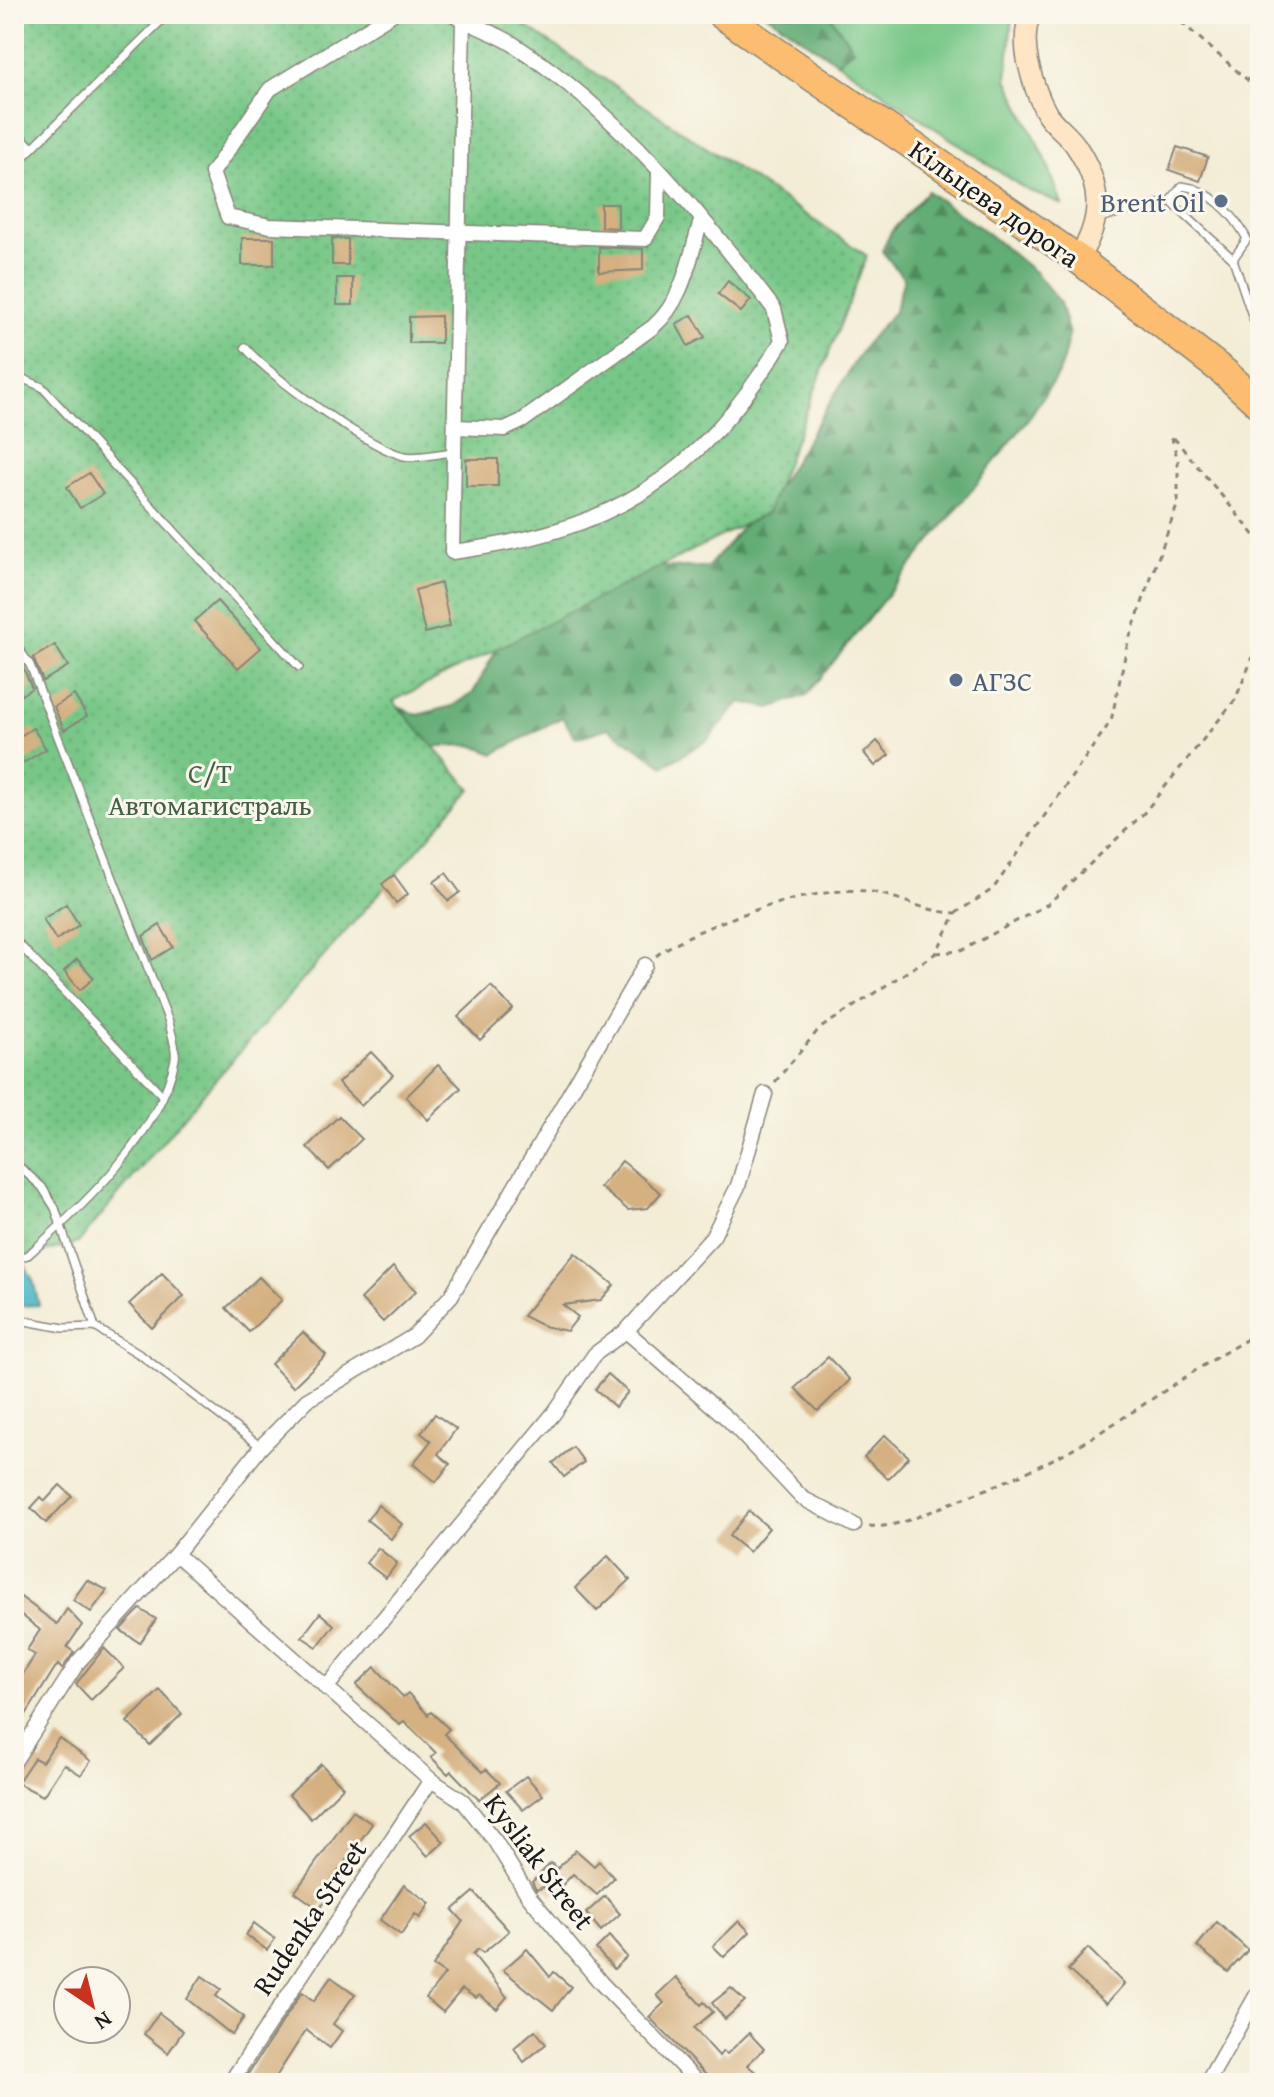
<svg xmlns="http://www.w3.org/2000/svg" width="1274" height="2097" font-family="'Gentium Book Plus',serif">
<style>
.green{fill:#78c788;stroke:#4a7252;stroke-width:2}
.forest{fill:url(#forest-firs);stroke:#3f6448;stroke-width:2}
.garden{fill:url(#garden-dots);stroke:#4a7252;stroke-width:2}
.water{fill:#47b4c3;stroke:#326870;stroke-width:2}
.building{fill:#d5b081}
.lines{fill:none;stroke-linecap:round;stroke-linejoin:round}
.lane-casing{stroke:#888479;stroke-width:10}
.street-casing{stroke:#888479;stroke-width:17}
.secondary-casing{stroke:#888479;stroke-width:23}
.highway-casing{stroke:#888479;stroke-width:31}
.path{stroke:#888479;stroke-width:3;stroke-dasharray:6 6;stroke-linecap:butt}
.lane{stroke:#fff;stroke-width:7}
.street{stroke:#fff;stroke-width:14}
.secondary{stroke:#fee5c5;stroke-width:20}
.highway{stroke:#fcbd6f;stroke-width:28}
.service-dot{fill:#5c6f8a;stroke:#fbf7ec;stroke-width:3}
.labels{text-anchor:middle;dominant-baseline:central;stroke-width:6;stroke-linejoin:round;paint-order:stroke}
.service-label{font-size:28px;fill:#4e5e75;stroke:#fbf7ec;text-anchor:end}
.street-label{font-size:28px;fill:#1c1c1c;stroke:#fbf7ec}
.park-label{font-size:28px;fill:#416047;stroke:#fbf7ec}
</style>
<defs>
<pattern id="forest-firs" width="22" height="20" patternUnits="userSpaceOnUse" patternTransform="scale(2)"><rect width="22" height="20" fill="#62ac74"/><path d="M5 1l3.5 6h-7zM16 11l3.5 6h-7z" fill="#508b5e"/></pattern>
<pattern id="garden-dots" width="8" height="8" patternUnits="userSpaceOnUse" patternTransform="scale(2)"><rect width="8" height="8" fill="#78c788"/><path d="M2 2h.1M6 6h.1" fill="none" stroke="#67aa75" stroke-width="1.8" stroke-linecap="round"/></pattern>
</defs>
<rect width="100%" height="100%" fill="#fbf7ec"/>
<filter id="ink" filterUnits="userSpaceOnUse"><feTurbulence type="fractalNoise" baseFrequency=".0125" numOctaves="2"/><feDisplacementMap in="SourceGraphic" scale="16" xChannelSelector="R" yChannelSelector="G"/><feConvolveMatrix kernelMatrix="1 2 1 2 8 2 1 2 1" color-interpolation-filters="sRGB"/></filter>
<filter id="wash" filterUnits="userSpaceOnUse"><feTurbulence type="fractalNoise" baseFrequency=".006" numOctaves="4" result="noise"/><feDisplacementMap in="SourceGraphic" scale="32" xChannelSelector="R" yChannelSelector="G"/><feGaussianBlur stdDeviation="1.8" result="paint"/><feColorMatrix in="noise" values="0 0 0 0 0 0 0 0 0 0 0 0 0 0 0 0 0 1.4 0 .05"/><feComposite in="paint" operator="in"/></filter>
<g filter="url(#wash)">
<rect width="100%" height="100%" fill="#f3edd6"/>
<polygon class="green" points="766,14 1012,14 1007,79 1046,160 1062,205 1025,189"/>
<g class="forest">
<polygon points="766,14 829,14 853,49 837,62"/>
<polygon points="927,191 986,232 1036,273 1060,303 1069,335 1060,371 1025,424 807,695 770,708 740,702 709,739 664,766 608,728 576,738 562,717 494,754 472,745 438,746 401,783 388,703 418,715 452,706 473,693 495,652 475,621 567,597 607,593 655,567 708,567 782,481 865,345 894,312 904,279 882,251 891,232"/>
</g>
<polygon class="garden" points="14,14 508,14 867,256 767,513 393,701 471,789 201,1096 78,1243 14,1260"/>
<polygon class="water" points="21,1258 33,1280 39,1305 14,1306 14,1262"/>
<g id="blocks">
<g class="building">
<polygon points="1177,147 1208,157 1200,181 1169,170"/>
<polygon points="601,204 618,204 618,228 601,227"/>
<rect x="242" y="238" width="32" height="27"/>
<polygon points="332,238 348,239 348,265 332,265"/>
<polygon points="599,247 643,249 643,270 599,272"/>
<rect x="337" y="278" width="16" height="27"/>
<polygon points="728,281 751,300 741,312 718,294"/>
<polygon points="692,315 705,337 688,346 676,324"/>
<polygon points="441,316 441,343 409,343 409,317"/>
<rect x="466" y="459" width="32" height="27"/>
<polygon points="89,473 103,494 80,508 67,487"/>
<polygon points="441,583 450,626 425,633 415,590"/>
<polygon points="217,601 261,648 238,668 194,621"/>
<polygon points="55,645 68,666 43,681 33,658"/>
<polygon points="22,665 32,688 14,700 14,670"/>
<polygon points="74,695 87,716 64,730 54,707"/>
<polygon points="33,728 46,749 23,763 14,748 14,740"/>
<polygon points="877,741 889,755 875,766 864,753"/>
<polygon points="446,873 460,892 448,901 434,882"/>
<polygon points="394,875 408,894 396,903 382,884"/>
<polygon points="66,904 79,925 56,940 43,919"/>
<polygon points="160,925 173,947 152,960 143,936"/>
<polygon points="77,959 94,978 80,990 64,971"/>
<polygon points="491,986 513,1009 480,1040 458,1017"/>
<polygon points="371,1052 393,1075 361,1106 338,1083"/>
<polygon points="438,1065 461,1088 428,1120 406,1097"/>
<polygon points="339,1116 362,1139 329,1170 307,1147"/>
<polygon points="622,1161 661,1193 648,1208 628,1210 600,1187"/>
<polygon points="575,1253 614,1285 601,1300 563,1305 578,1317 567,1331 543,1326 523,1316"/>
<polygon points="393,1267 416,1291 383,1322 361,1299"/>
<polygon points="162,1273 184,1296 152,1328 129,1304"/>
<polygon points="259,1277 282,1300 249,1332 226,1308"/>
<polygon points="303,1332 326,1355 293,1387 271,1364"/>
<polygon points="828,1357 850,1380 818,1411 795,1388"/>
<polygon points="608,1374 628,1392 615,1407 595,1389"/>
<polygon points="435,1414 456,1429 438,1454 450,1464 436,1482 413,1464 431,1441 421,1433"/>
<polygon points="885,1435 909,1457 888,1479 864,1457"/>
<polygon points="573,1447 584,1462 564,1477 553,1463"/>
<polygon points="60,1485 72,1496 46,1523 31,1508 41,1497 45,1501"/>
<polygon points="378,1505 402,1524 391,1539 367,1520"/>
<polygon points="749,1511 769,1528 749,1552 729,1536"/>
<polygon points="378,1548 397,1563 386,1578 366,1563"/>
<polygon points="608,1556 630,1580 597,1611 575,1588"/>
<polygon points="87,1580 107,1590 91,1612 73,1600"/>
<polygon points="14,1592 57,1624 67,1609 82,1625 67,1647 74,1652 62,1669 58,1665 55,1668 14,1734 14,1688 35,1655 27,1650 40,1630 14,1609"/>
<polygon points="140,1609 156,1619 140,1643 120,1630"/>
<polygon points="320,1613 334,1625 317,1647 302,1637"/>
<polygon points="104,1648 124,1668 91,1700 76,1684"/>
<polygon points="375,1667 403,1697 408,1693 428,1715 431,1712 449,1729 444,1734 483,1772 486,1769 500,1783 479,1800 451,1771 448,1774 431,1757 436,1753 404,1721 400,1725 356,1685"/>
<polygon points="160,1690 182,1714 150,1745 127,1722"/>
<polygon points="59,1738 91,1761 81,1775 64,1764 43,1796 17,1783 34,1758 42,1762"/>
<polygon points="321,1764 343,1787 311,1819 289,1795"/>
<polygon points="526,1776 543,1795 523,1810 506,1791"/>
<polygon points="353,1811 372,1824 325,1890 330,1893 319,1909 295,1892"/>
<polygon points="426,1822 444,1842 428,1856 409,1836"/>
<polygon points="576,1850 594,1866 599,1861 614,1878 597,1895 573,1874 553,1895 544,1887 536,1890 532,1882 551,1863 557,1869"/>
<polygon points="404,1885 430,1903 420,1918 415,1914 401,1935 380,1920"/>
<polygon points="474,1892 509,1931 483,1953 478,1949 473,1954 507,1997 497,2009 479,1995 476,1998 462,1989 443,2012 426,1998 445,1974 433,1966 463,1921 453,1910"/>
<polygon points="605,1896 620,1914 601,1931 586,1913"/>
<polygon points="739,1921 750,1932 724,1957 713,1946"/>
<polygon points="1217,1922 1248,1950 1228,1972 1197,1946"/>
<polygon points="254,1923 275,1939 267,1950 246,1935"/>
<polygon points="609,1936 627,1957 614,1969 596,1949"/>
<polygon points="1088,1948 1124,1984 1106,2004 1068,1970"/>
<polygon points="527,1949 550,1977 554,1972 571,1987 553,2010 503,1970"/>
<polygon points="202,1976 221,1989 216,1996 244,2017 232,2035 187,1999"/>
<polygon points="331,1977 355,1994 333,2024 342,2031 330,2048 306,2030 272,2083 242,2083 302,1992 314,2001"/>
<polygon points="676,1977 701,2005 704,2002 713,2012 694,2028 719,2056 723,2051 727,2054 749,2033 764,2049 747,2065 769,2083 714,2083 649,2017 664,2003 657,1995"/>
<polygon points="731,1988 745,2001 725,2019 712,2003"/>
<polygon points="159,2013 183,2031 168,2053 144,2034"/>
<polygon points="535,2030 546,2044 524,2062 514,2048"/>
</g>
</g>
</g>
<g filter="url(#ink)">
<use href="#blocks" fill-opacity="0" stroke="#888479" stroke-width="2"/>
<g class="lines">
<defs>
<g id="lane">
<polyline points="1248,14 1260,23"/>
<polyline points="14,129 32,148"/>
<polyline points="14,166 168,14"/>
<path d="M 1170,201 L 1182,186 C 1210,189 1234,214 1247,239 L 1233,259"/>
<polyline points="1098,218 1170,201 1233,259 1260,339"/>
<path d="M 245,347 C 266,374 371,449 404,456 C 419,459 439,453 454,452"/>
<polyline points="14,383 26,380 42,387 299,667"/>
<path d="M 14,642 L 30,665 L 169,1022 C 171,1033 177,1048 175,1059 C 161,1134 82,1207 28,1255 L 14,1259"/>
<polyline points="14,939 161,1094"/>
<polyline points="14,1162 42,1187 55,1208 95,1327"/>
<polyline points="14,1319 64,1328 95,1327 142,1356 261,1447"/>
</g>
<g id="street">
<polyline points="392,14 270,89 212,173 228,217 270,226 645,239 658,217 659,171"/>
<path d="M 453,14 C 472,26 494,32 513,44 C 617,111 700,212 774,309 L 782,341 C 697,480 612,531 452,552 L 463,20"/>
<path d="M 455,427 L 505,429 L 522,421 L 653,327 C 684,300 689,259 701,221"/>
<polyline points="626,1331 729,1420 802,1498 854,1525"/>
<polyline points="176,1554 431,1780 463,1801 495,1841 528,1895 601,1983 698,2083"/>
<polyline points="326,1688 554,1413 595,1354 626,1331 713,1236 738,1186 765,1094"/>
<polyline points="14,1762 78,1662 176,1554 261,1447 307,1400 414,1336 451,1296 645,965"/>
<polyline points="230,2083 431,1780"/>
<polyline points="1207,2083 1260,1989"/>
</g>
<path id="secondary" d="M 1031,14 C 1024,29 1025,47 1028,62 C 1032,80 1038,98 1047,114 C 1055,126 1068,134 1076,146 C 1103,187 1103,219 1078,259"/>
<polyline id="highway" points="721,14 1078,259 1224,372 1260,405"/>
</defs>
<use href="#lane" class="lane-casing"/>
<use href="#street" class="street-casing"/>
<use href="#secondary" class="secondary-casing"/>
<use href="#highway" class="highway-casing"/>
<g class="path">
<polyline points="1172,14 1260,91"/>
<polyline points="1174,438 1256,537 1260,554"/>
<polyline points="936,953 961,951 1048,904 1143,814 1235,700 1260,640"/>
<path d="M 656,956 C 695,925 816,885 866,891 C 898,895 922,912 956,913"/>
<polyline points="775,1082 819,1029 936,953 956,913 993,889 1111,721 1128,642 1178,503 1178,461 1171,435"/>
<path d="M 869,1526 C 895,1529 927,1513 951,1503 C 1001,1484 1049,1464 1094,1436 C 1150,1402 1203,1363 1260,1332"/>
</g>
<use href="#lane" class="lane"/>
<use href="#street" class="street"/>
<use href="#secondary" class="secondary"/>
<use href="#highway" class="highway"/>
</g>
</g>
<g class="service-dot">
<circle cx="1221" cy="201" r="8"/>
<circle cx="956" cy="680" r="8"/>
</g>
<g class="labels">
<g class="service-label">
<text x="1205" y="201">Brent Oil</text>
<text x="972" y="680" text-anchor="start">АГЗС</text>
</g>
<g class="street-label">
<text transform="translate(995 203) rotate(35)">Кільцева дорога</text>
<text transform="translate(540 1861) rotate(53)">Kysliak Street</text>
<text transform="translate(309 1917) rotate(-56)">Rudenka Street</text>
</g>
<g class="park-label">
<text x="210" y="772">С/Т<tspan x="210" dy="32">Автомагистраль</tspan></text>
</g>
</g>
<rect width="1274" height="2097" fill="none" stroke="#fbf7ec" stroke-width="48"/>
<g transform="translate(92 2005) rotate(145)"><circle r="38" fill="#fbf7ec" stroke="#a29f99" stroke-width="2"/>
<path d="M0-6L14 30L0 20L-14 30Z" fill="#c8321e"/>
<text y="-12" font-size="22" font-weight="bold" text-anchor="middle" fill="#1c1c1c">N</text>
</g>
</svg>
